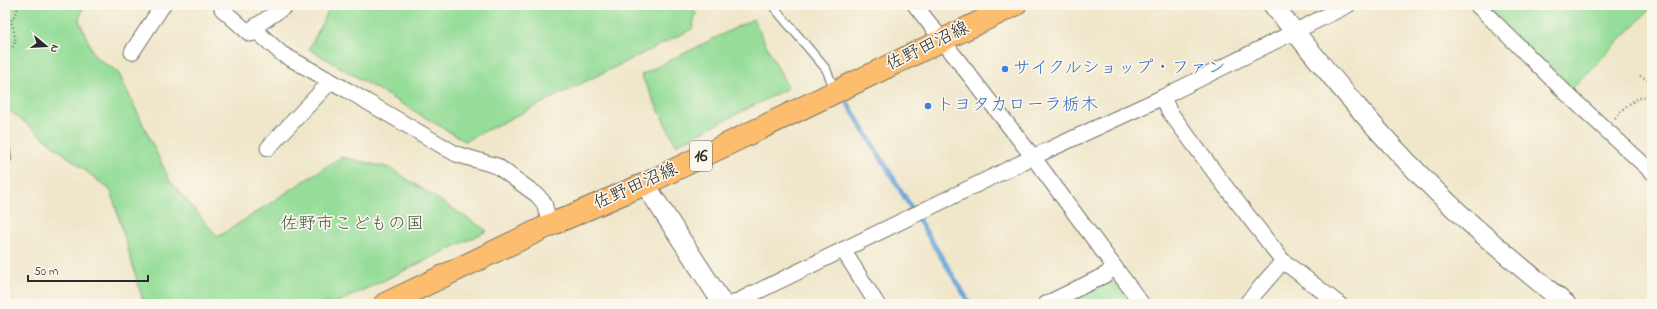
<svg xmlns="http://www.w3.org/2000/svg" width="1657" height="309" font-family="'Indie Flower','Klee One',sans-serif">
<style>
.green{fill:#95dd98;stroke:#608462}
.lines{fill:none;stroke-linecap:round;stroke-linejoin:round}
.stream{stroke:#6ca7dc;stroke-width:5}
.service-casing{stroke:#706d63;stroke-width:10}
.minor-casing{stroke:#706d63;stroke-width:17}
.tertiary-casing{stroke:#706d63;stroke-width:21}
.primary-casing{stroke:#706d63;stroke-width:24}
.path{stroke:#706d63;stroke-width:2.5;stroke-dasharray:1 3;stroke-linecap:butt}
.service{stroke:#fff;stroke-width:8}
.minor{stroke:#fff;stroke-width:15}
.tertiary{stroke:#fff;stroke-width:19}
.primary{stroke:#fcbd6e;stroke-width:22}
.shop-dot{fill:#3f7fe0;stroke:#fbf7ec;stroke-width:1.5}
.labels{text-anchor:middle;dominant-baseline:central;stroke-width:3.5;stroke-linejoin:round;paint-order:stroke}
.shield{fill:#fbf7ec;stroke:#696865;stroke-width:1}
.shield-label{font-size:17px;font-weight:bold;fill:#2b2b2b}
.street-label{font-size:18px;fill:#2b2b2b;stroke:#fbf7ec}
.shop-label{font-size:18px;fill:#366cbe;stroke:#fbf7ec;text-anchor:start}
.park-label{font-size:18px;fill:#465846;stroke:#fbf7ec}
</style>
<rect width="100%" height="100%" fill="#fbf7ec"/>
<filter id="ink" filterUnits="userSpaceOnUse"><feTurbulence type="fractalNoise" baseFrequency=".025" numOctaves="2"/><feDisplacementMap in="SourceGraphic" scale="8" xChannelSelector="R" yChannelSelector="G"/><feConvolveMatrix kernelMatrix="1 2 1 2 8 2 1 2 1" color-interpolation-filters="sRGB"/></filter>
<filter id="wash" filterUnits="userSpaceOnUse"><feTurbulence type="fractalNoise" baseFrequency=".012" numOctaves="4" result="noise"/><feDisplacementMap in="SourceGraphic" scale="16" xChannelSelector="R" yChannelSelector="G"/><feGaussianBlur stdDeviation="0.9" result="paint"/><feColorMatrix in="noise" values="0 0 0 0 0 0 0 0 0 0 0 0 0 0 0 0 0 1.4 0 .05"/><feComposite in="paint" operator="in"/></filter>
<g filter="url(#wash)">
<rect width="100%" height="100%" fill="#f0e7cb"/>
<g class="green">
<polygon points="5,5 84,5 79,20 95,57 118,72 170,181 218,237 341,157 390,168 487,231 334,304 144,304 111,191 5,107"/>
<polygon points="331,5 690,5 696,13 692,29 465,141 309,49"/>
<polygon points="1477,5 1652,5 1652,7 1567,94"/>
<polygon points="753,19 788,88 676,145 641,75"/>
<polygon points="1107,281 1121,286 1135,304 1061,304"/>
</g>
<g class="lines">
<polyline class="stream" points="848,104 970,304"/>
</g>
</g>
<g filter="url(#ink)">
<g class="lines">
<defs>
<g id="service">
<polyline points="772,5 826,69 835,90"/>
<polyline points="5,144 7,159"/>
</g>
<g id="minor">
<polyline points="221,5 222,9 250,34 258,32"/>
<polyline points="287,5 253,28 282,54 347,90 456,154 497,166 537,195 544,203 550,225"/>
<polyline points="915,5 1033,157 1142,304"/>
<polyline points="1477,5 1567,94 1652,172"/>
<polyline points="132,52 163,5"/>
<polyline points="1163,97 1169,111 1221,181 1283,261 1339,304"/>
<polyline points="268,148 331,81"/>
<polyline points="843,250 877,304"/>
<polyline points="732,304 1033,157 1163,97 1348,5"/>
<polyline points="1046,304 1105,275 1114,267"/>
<polyline points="1246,304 1283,261"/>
</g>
<g id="tertiary">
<path d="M 1273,5 C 1321,64 1369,124 1423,178 C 1468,224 1517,264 1566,304"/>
<polyline points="645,184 723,304"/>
</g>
<polyline id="primary" points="385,304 550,225 645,184 1015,5"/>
</defs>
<use href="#service" class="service-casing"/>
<use href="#minor" class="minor-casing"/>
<use href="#tertiary" class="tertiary-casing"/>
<use href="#primary" class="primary-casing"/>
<g class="path">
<path d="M 5,50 C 21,48 14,31 11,21 L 16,13 L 19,5"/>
<polyline points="1640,76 1652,82"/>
<path d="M 1615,118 C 1626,106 1635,96 1652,96"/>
</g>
<use href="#service" class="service"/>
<use href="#minor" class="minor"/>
<use href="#tertiary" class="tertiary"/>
<use href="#primary" class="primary"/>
</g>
</g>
<g class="shop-dot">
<circle cx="1005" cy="69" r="4"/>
<circle cx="928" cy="106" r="4"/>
</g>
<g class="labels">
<rect class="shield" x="690" y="141" width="22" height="30" rx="3"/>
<g class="shield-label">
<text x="701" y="156">16</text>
</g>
<g class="street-label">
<text transform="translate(928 47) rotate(-26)">佐野田沼線</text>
<text transform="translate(636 187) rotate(-24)">佐野田沼線</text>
</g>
<g class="shop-label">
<text x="1013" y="69">サイクルショップ・ファン</text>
<text x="936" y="106">トヨタカローラ栃木</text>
</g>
<g class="park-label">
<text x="352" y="225">佐野市こどもの国</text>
</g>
</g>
<rect width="1657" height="309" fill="none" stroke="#fbf7ec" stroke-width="20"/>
<g transform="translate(46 46) rotate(108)" stroke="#fbf7ec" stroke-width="3" paint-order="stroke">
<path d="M0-3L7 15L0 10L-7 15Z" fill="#2b2b2b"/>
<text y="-6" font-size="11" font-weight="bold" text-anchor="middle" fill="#2b2b2b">N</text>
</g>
<path d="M28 275v6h120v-6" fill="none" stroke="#2b2b2b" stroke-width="2"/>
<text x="34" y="275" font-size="12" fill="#2b2b2b" stroke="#fbf7ec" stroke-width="3" paint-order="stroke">50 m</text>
</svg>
